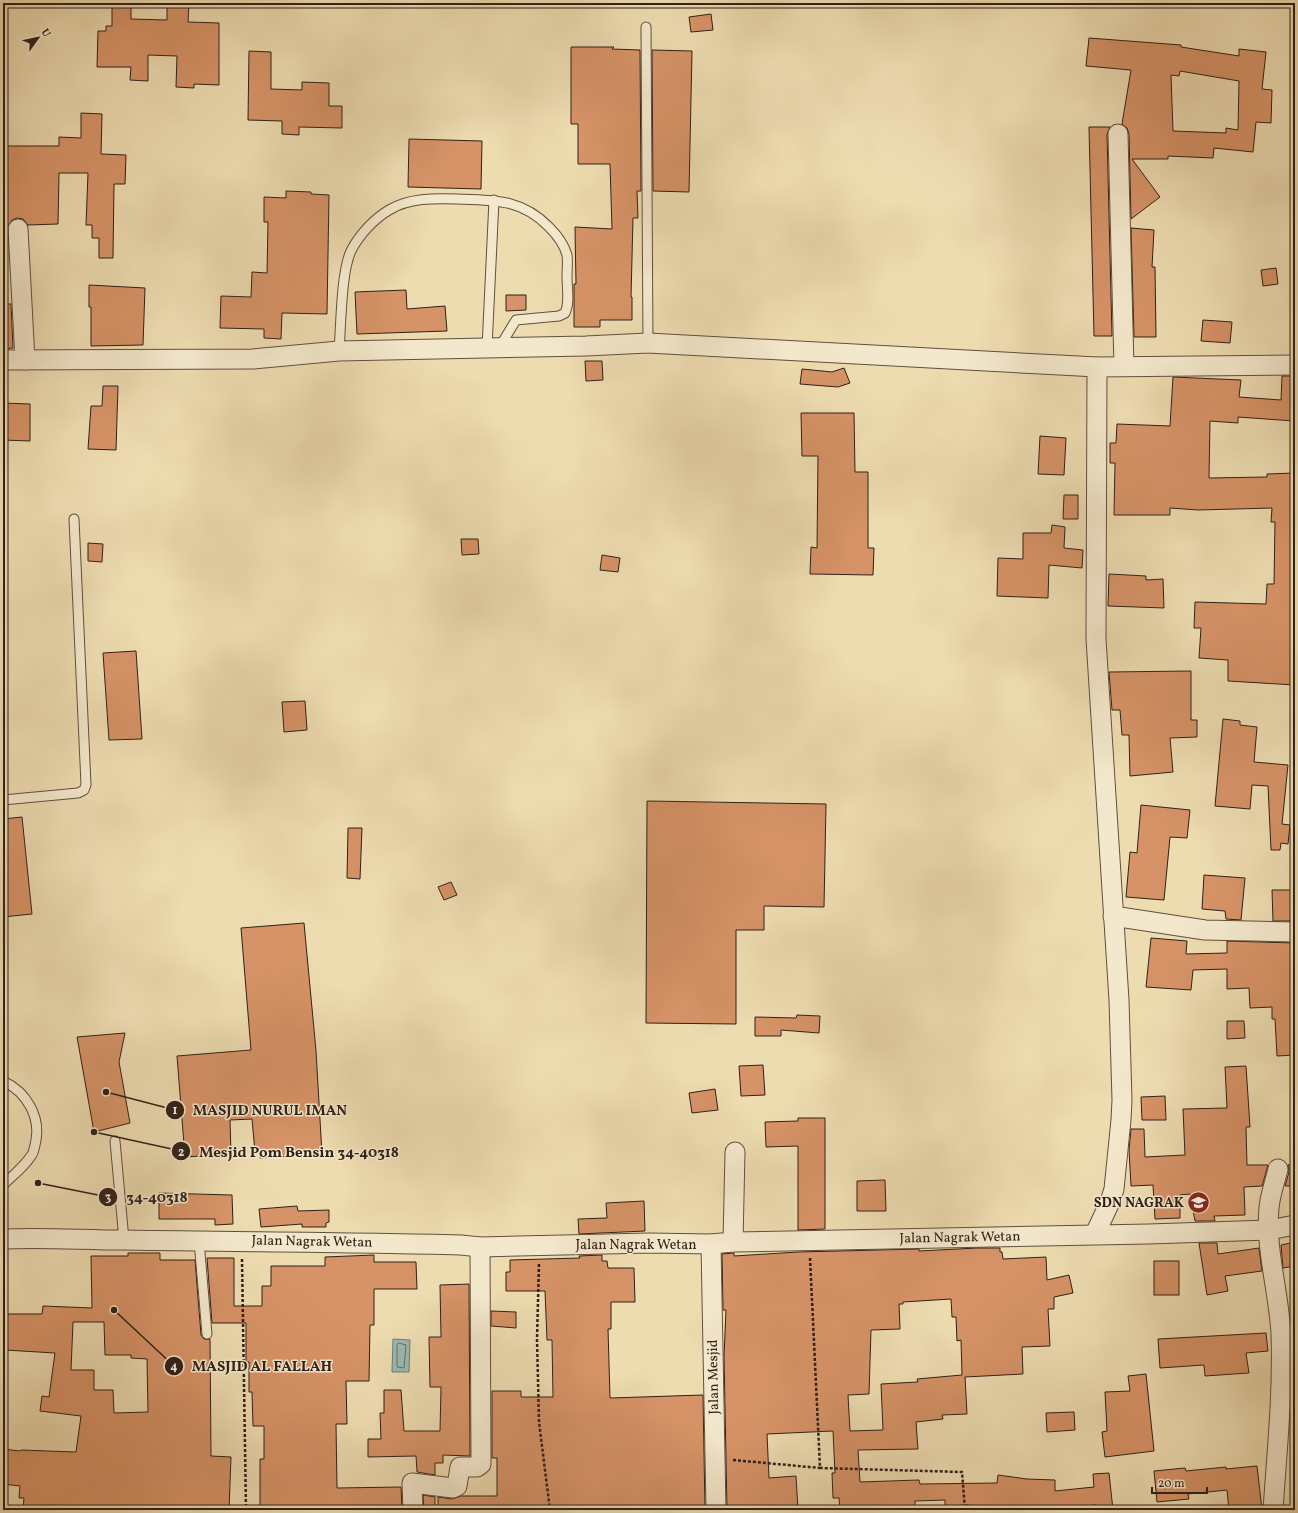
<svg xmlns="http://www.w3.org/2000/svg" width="1298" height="1513" font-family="Vollkorn,serif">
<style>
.water{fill:#9cb9b5;stroke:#717c76}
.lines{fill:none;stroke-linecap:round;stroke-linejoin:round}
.shore{stroke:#666c66;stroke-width:1}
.building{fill:#d69367;stroke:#302018;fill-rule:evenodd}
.service-casing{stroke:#604f3e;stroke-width:11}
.minor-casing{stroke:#604f3e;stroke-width:21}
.path{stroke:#302018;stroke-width:2.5;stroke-dasharray:3 2;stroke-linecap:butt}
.service{stroke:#f4e8cc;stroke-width:9}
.minor{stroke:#f4e8cc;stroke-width:19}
.labels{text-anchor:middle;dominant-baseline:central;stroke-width:3;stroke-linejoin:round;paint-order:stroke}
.poi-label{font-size:14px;font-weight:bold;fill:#302018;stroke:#f4e8cc;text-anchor:end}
.street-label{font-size:14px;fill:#302018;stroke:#f4e8cc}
.leader{fill:none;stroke:#302018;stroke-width:1.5}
.callout-dot{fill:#302018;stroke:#f4e8cc;stroke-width:1.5}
.mark-label{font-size:12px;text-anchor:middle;font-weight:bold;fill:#fff}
.callout-label{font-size:15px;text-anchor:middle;font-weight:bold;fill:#302018;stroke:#f4e8cc;stroke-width:3;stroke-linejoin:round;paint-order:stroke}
</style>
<rect width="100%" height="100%" fill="#eedcb1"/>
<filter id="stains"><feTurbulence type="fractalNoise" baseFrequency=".005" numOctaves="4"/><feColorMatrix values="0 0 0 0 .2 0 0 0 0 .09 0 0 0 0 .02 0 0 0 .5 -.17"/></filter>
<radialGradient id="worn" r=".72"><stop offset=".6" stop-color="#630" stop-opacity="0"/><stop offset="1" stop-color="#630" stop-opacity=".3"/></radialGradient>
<polygon class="water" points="393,1339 410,1340 409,1372 392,1372"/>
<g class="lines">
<polygon class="shore" points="399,1343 406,1345 404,1368 397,1367 397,1345"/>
</g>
<g class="building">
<polygon points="112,3 131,3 131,19 167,20 167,3 189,3 188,22 219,23 219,85 194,84 194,88 176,87 177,56 148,55 148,81 130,80 131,67 97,67 98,31 106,31 106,26 112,26"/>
<polygon points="711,14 713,30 691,32 689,17"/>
<path d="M 1089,38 L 1181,45 L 1181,47 L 1239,56 L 1239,49 L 1266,52 L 1262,89 L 1272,90 L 1271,123 L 1256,122 L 1253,152 L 1214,148 L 1213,158 L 1168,156 L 1168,159 L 1132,159 L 1160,197 L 1131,219 L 1129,134 L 1127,128 L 1122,124 L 1131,70 L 1086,66 ZM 1180,71 L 1239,81 L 1238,130 L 1226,128 L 1226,133 L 1173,131 L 1171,75 L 1179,76 Z"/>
<polygon points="571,47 614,47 612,49 640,50 641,191 637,191 638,218 633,218 631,297 632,297 632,320 600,320 600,327 574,327 574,284 576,284 575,227 612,229 610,164 578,164 578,124 571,124"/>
<polygon points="652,50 692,51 689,192 653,191"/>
<polygon points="249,51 271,52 271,89 302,90 302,82 329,83 329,106 342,106 342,128 299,127 299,135 282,134 282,121 248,120"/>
<polygon points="81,113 102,114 101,154 126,155 125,184 114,184 113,258 99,258 99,238 92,238 92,225 86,225 88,173 59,173 58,224 28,225 23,219 17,218 12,220 7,229 3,229 3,146 59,146 59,137 81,138"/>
<polygon points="1089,127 1110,127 1107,134 1112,336 1094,336"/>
<polygon points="409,139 482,141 481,189 408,187"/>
<polygon points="286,191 311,192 311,194 329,195 327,314 282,313 281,339 264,338 264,329 220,328 221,296 251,297 252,272 267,273 268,222 264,222 264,197 286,198"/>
<polygon points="1131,228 1154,230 1152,267 1155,267 1156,337 1134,337"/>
<polygon points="1276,268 1278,284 1263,286 1261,270"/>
<polygon points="89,285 145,288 143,345 91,346 91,307 89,307"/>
<polygon points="406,290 407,309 445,306 447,331 357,334 355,292"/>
<polygon points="506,295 526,295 526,310 506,311"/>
<polygon points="3,304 11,304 13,348 3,349"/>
<polygon points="1203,320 1232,322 1230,343 1201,341"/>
<polygon points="585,361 602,361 603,380 586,381"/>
<polygon points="844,368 850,383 838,387 800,384 802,369 832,372"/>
<polygon points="1282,376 1295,376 1294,421 1238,417 1238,423 1210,421 1209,478 1267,477 1267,474 1295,473 1295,685 1228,681 1228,660 1199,658 1201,628 1194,628 1195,602 1266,604 1267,584 1274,584 1275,522 1271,522 1272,508 1198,510 1170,508 1170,515 1114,515 1115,463 1110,463 1110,443 1116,443 1117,424 1170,426 1173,377 1241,380 1239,397 1281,400"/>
<polygon points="103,386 118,386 116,450 88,449 91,406 102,406"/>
<polygon points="3,403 30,404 30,441 3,440"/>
<polygon points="801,413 854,413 855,472 868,472 868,548 874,548 873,575 810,574 811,547 817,548 818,456 802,456"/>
<polygon points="1040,436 1066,438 1064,475 1038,474"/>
<polygon points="1064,495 1078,495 1078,519 1063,519"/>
<polygon points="1052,525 1065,527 1064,548 1083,550 1082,568 1049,565 1048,598 997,596 998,558 1023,559 1023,533 1051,533"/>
<polygon points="461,539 478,539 479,554 462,555"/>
<polygon points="88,543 103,544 102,562 88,561"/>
<polygon points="602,555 620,558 618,572 600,570"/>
<polygon points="1109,574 1146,576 1146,580 1163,579 1164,608 1108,606"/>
<polygon points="136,651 142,739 109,740 103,653"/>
<polygon points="1191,671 1191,720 1197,720 1197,737 1170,738 1173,772 1130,776 1129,735 1122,735 1120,710 1112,710 1109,672"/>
<polygon points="305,701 307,730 284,732 282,702"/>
<polygon points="1223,719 1240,721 1240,725 1257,727 1254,762 1288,765 1282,824 1290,825 1288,844 1281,843 1280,850 1271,850 1268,786 1252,785 1250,809 1215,806"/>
<polygon points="647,801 826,804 824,907 764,906 764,930 736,930 736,1024 646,1023"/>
<polygon points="1141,805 1190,810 1187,838 1170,837 1164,900 1126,897 1130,852 1137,853"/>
<polygon points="22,817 32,914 3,917 3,819"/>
<polygon points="348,828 362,828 360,879 347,878"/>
<polygon points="1204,875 1245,878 1241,920 1226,919 1225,911 1202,909"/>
<polygon points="451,882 457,895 444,900 438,887"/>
<polygon points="1272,890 1295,890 1295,921 1273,921"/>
<polygon points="304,923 316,1051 322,1154 260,1158 260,1152 255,1152 252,1119 230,1120 231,1154 185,1157 177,1056 251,1050 241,928"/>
<polygon points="1151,938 1187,941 1186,954 1227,953 1227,941 1295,943 1295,1055 1277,1056 1275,1019 1272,1019 1272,1007 1250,1008 1249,988 1227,989 1227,969 1193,970 1191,990 1146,987"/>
<polygon points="797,1015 820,1016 819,1033 781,1030 781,1036 755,1036 755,1017 796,1018"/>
<polygon points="1227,1021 1244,1021 1245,1038 1227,1039"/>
<polygon points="125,1033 119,1062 130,1123 94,1132 77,1037"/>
<polygon points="763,1065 765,1095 741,1096 739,1066"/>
<polygon points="1246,1066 1250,1127 1246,1127 1247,1165 1268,1165 1262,1186 1244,1187 1245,1215 1214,1216 1215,1221 1195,1221 1190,1194 1180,1195 1180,1218 1155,1219 1153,1185 1131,1186 1129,1150 1131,1129 1144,1129 1145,1157 1185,1155 1183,1109 1227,1108 1225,1067"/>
<polygon points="715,1089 718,1110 692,1113 689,1093"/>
<polygon points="1165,1096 1166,1120 1142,1120 1141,1097"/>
<polygon points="798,1118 825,1118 825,1229 798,1230 798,1146 766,1147 765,1122 798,1121"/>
<polygon points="1295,1164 1295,1186 1285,1186 1289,1172 1288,1165"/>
<polygon points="885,1180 886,1211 857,1211 857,1181"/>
<polygon points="159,1193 232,1195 233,1224 215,1225 215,1219 159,1219"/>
<polygon points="644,1201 645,1231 579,1234 578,1219 607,1218 606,1203"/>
<polygon points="297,1206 298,1211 329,1210 329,1222 326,1223 326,1227 302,1227 302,1224 261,1227 259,1209"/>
<polygon points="1295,1242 1295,1266 1283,1268 1281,1245"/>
<polygon points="1199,1243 1217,1243 1218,1254 1259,1248 1262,1271 1225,1276 1228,1291 1207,1295"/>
<path d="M 977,1248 L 1000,1248 L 1000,1252 L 1002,1252 L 1003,1259 L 1046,1257 L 1047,1280 L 1069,1275 L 1073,1293 L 1054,1297 L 1054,1309 L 1048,1309 L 1050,1346 L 1022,1347 L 1023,1374 L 965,1377 L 967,1414 L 942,1415 L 943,1419 L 916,1422 L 918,1449 L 858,1450 L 860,1482 L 919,1480 L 920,1484 L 997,1483 L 998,1475 L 1027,1479 L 1055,1480 L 1055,1491 L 1094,1487 L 1093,1474 L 1109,1473 L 1113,1510 L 1097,1510 L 1096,1505 L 1064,1508 L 1064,1510 L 969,1510 L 969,1505 L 945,1506 L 945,1500 L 915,1501 L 915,1510 L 840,1510 L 839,1498 L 833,1498 L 832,1473 L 835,1473 L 833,1431 L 767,1434 L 769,1478 L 796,1476 L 798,1510 L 727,1510 L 724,1357 L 726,1310 L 723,1310 L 722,1254 L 734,1253 L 734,1256 L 798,1252 L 919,1249 L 919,1251 ZM 951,1299 L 952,1317 L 956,1317 L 957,1341 L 961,1340 L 962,1375 L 917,1379 L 918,1382 L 881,1384 L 883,1430 L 850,1431 L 848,1395 L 869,1394 L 871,1330 L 900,1329 L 899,1304 L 903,1304 L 903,1302 Z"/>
<path d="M 128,1253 L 160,1253 L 160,1260 L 195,1260 L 201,1335 L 204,1339 L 210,1339 L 211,1456 L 231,1457 L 229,1510 L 23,1510 L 24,1498 L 19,1498 L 20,1486 L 3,1484 L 3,1449 L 20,1451 L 21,1450 L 76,1452 L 81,1416 L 40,1411 L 42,1396 L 49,1397 L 55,1353 L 5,1350 L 6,1314 L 42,1314 L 43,1306 L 92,1308 L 91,1256 L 128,1256 ZM 73,1322 L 104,1322 L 105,1355 L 131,1355 L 131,1358 L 147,1359 L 148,1412 L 114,1413 L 113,1390 L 94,1390 L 94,1370 L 71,1370 Z"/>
<polygon points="374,1255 374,1262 416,1262 417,1289 374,1289 374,1325 370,1325 369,1381 346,1381 347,1424 336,1424 337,1488 401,1487 402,1510 260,1510 260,1459 264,1459 264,1426 253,1426 252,1392 249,1392 249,1362 246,1362 246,1323 212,1323 207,1258 234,1258 234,1306 262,1306 262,1286 271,1286 271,1266 325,1266 325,1257"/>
<polygon points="602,1255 602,1261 607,1261 608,1268 634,1268 635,1302 611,1302 611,1329 608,1329 610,1398 703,1395 705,1510 438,1510 438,1497 452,1499 461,1496 497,1496 497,1458 492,1458 492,1391 521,1391 521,1397 553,1397 552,1340 547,1340 545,1291 506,1291 506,1272 510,1272 510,1260 580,1258 579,1256"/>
<rect x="1154" y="1261" width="25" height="34"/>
<polygon points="469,1284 470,1456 443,1455 443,1463 435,1463 435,1475 417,1472 416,1456 368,1457 368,1439 381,1439 380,1413 384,1413 384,1390 401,1390 404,1431 440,1431 441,1387 430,1387 429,1337 441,1337 440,1285"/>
<polygon points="491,1311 516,1312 516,1328 491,1326"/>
<polygon points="1266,1333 1268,1351 1246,1353 1249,1373 1205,1376 1204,1365 1160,1368 1158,1339"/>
<polygon points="1146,1374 1154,1451 1105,1457 1102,1432 1107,1431 1105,1392 1130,1391 1128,1376"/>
<polygon points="1074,1412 1075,1430 1047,1432 1046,1413"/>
<polygon points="1257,1466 1262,1510 1229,1510 1227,1490 1188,1494 1189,1499 1157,1502 1154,1471 1185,1468 1186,1471 1226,1467 1226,1469"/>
<polygon points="423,1495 435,1497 435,1510 424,1510"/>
</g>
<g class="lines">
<defs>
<g id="service">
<polyline points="646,27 648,343"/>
<polyline points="487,348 494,200"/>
<path d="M 339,351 C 341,327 341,268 352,249 C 360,234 374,219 389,210 C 408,198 435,198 457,199 C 494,200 522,199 549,227 C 557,235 564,244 567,255 C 568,262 567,270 567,277 C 567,288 570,303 565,313 L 559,316 L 516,320 L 499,348"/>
<polyline points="3,800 78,793 84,790 86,785 74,519"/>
<path d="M 3,1081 C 27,1092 42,1118 35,1145 C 34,1148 34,1153 31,1156 C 24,1167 12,1176 3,1185"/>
<polyline points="115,1141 124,1240"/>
<polyline points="199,1241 207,1334"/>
</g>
<g id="minor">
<polyline points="1118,134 1124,366"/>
<polyline points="18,229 25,360"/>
<polyline points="3,360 253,359 339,351 586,346 648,343 1097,367 1295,365"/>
<polyline points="1113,916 1205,930 1295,932"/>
<polyline points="1095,1234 1110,1202 1114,1189 1121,1120 1122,1100 1119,1000 1096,639 1097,367"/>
<path d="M 3,1239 C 44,1237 84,1240 124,1240 C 237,1242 349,1242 461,1245 L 480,1247 L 649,1243 L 711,1244 L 733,1242 L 1149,1234 L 1269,1230 L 1295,1225"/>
<polyline points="733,1242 735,1152"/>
<polyline points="711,1244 716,1510"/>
<polyline points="413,1510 412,1483 453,1488 457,1486 460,1467 477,1467 481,1464 480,1247"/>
<path d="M 1273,1510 C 1277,1451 1283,1393 1281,1334 C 1279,1292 1265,1249 1269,1208 C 1270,1195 1275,1182 1278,1169"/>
</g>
</defs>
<use href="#service" class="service-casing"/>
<use href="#minor" class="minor-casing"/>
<g class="path">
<polyline points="810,1258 820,1468 962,1472 965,1510"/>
<polyline points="242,1259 246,1510"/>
<polyline points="539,1264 537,1339 539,1422 550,1510"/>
<polyline points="733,1460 820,1468"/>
</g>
<use href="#service" class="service"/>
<use href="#minor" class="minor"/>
</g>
<defs>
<symbol id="school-disc" viewBox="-11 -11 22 22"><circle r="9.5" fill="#8f2418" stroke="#f4e8cc"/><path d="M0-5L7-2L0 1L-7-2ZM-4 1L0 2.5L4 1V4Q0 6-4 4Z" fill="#fff"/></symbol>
</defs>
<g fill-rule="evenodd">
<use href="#school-disc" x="1186" y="1190" width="25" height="25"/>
</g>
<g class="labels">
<g class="poi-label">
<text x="1184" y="1203">SDN NAGRAK</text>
</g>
<g class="street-label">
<text transform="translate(960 1238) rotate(-1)">Jalan Nagrak Wetan</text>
<text transform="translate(312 1242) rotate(1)">Jalan Nagrak Wetan</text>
<text x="636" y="1245">Jalan Nagrak Wetan</text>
<text transform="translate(714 1377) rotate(-91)">Jalan Mesjid</text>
</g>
</g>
<path class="leader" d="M106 1092L175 1110M94 1132L181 1151M38 1183L108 1197M114 1310L174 1366"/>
<g class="callout-dot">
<circle cx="106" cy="1092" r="4"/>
<circle cx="94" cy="1132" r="4"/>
<circle cx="38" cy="1183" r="4"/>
<circle cx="114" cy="1310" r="4"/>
<circle cx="175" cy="1110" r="10"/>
<circle cx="181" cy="1151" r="10"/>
<circle cx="108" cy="1197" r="10"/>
<circle cx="174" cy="1366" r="10"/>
</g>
<g class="mark-label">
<text x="175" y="1114">1</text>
<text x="181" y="1156">2</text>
<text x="108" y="1201">3</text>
<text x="174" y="1370">4</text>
</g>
<g class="callout-label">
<text x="270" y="1115">MASJID NURUL IMAN</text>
<text x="299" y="1157">Mesjid Pom Bensin 34-40318</text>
<text x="157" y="1202">34-40318</text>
<text x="262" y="1371">MASJID AL FALLAH</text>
</g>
<rect width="1298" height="1513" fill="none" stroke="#eedcb1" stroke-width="16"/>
<rect x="4" y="4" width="1290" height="1505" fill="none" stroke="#302018" stroke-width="2"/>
<rect x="8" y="8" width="1282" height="1497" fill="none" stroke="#302018"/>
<g transform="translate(38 38) rotate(57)" stroke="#f4e8cc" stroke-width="3" paint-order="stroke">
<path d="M0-3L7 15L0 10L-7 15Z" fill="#302018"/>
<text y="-6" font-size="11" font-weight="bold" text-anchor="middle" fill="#302018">U</text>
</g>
<path d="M1152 1487v6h55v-6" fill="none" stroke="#302018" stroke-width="2"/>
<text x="1158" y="1487" font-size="12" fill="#302018" stroke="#f4e8cc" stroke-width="3" paint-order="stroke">20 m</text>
<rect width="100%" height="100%" filter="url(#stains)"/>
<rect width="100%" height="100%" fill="url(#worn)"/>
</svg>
